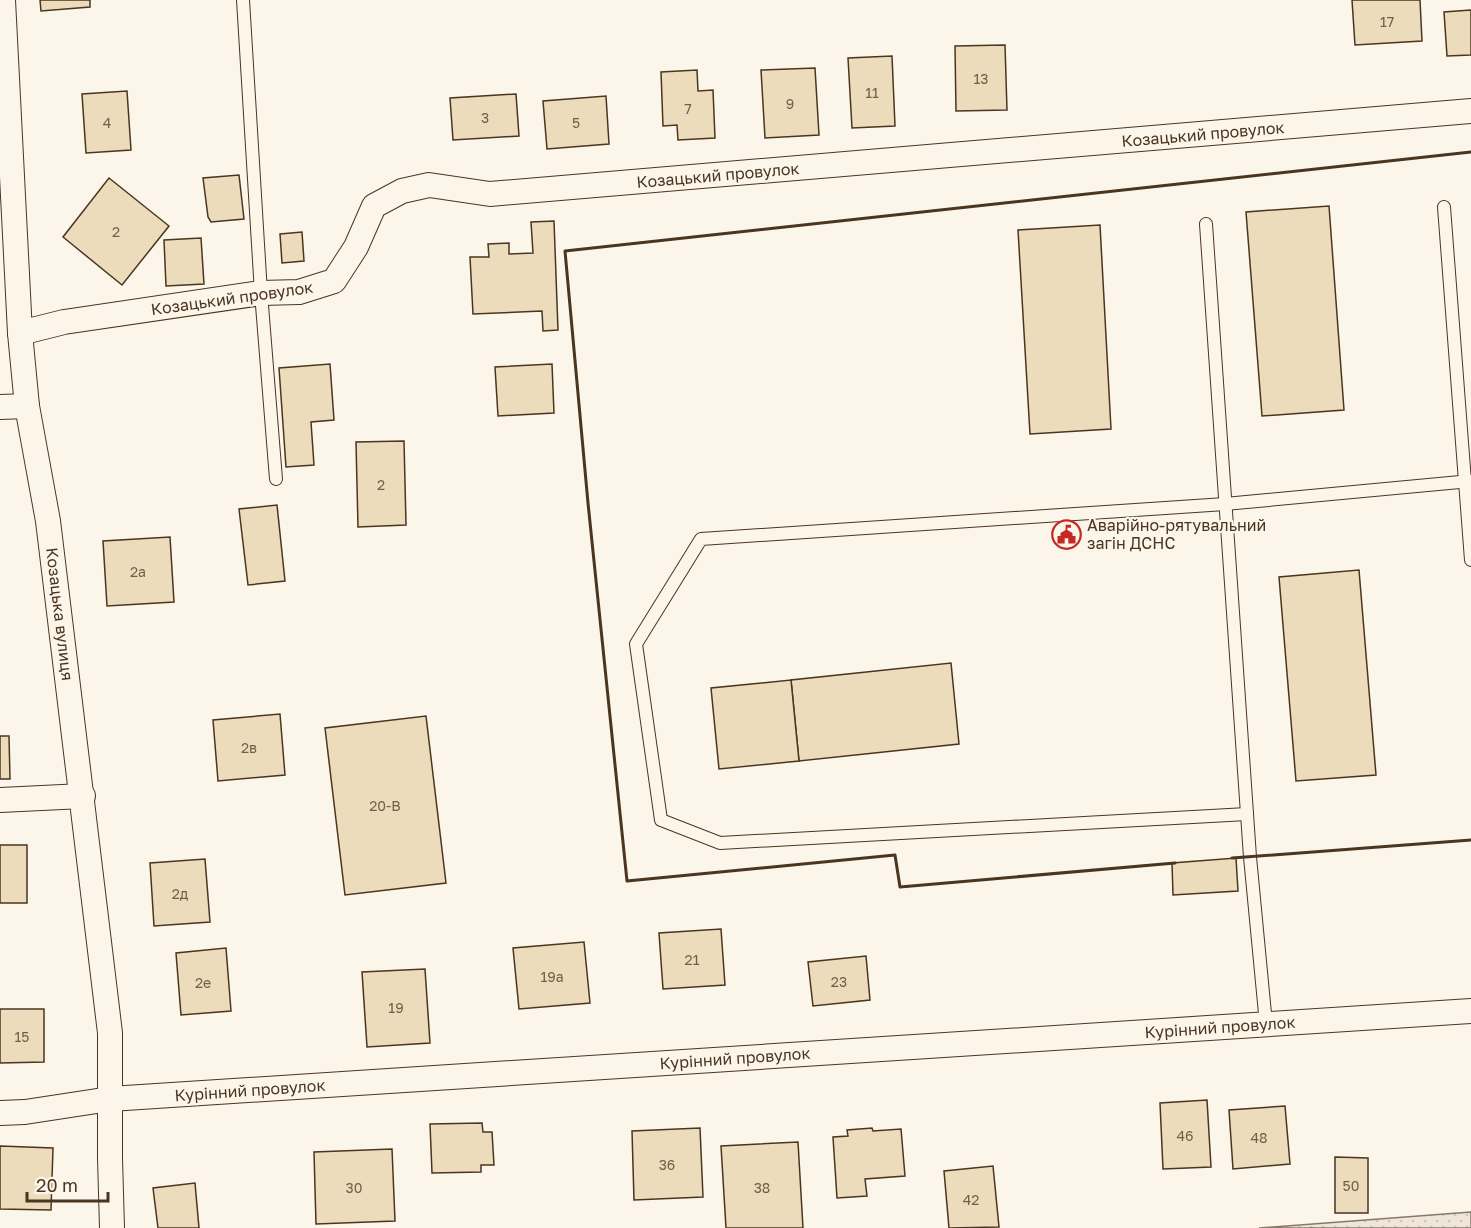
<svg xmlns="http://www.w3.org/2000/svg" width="1471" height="1228" font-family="'Golos Text',sans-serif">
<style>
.grass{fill:url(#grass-dots);stroke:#887966;stroke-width:1.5}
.building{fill:#ecdcbc;stroke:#4a3520;stroke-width:1.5}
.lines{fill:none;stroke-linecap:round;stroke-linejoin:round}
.service-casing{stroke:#4a3520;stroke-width:14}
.minor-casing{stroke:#4a3520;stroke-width:26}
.service{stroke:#fbf6e9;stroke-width:12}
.minor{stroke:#fbf6e9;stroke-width:24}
.wall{stroke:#4a3520;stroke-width:3}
.labels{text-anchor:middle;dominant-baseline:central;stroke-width:4.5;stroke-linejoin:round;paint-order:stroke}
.number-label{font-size:14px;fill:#725f47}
.street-label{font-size:16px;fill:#4a3520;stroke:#fbf6e9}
.poi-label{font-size:16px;fill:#4a3520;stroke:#fbf6e9;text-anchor:start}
</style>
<defs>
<pattern id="grass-dots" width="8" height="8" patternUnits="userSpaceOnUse" patternTransform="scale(1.5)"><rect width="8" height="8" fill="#ede6d9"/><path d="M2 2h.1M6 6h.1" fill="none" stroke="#cdc6ba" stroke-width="1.8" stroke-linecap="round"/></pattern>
</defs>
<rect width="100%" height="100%" fill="#fbf6e9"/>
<polygon class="grass" points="1471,1212 1471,1228 1259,1228"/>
<g class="building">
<polygon points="40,0 90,0 90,7 41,11"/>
<polygon points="1352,0 1420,0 1422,41 1355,45"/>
<polygon points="1471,10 1471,55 1447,56 1444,12"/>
<polygon points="1005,45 1007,110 956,111 955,46"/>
<polygon points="892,56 895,126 852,128 848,58"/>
<polygon points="815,68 819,135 765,138 761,70"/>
<polygon points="697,70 698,91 713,90 715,138 678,140 677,125 663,126 661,72"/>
<polygon points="127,91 131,150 86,153 82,94"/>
<polygon points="516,94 519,136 453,140 450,98"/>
<polygon points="606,96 609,144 547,149 543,101"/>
<polygon points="239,175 244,219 211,222 208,217 203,178"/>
<polygon points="109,178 169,226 122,285 63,237"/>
<polygon points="1329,206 1344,410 1262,416 1246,212"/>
<polygon points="554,221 558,330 543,331 542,311 473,314 470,257 489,257 488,244 509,243 509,254 533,253 531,222"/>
<polygon points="1100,225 1111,429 1030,434 1018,230"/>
<polygon points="302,232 304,261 282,263 280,234"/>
<polygon points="201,238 204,284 166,286 164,240"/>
<polygon points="330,364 334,420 311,422 314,465 286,467 279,368"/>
<polygon points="552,364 554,413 498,416 495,367"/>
<polygon points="404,441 406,525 358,527 356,442"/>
<polygon points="277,505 285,581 248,585 239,509"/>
<polygon points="170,537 174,602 107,606 103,541"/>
<polygon points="1359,570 1376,775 1296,781 1279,577"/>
<polygon points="951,663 959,744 799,761 791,680"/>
<polygon points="791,680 799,761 719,769 711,688"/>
<polygon points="280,714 285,775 218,781 213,720"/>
<polygon points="426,716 446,883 345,895 325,728"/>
<polygon points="0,736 9,736 10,779 0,779"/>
<rect x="0" y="845" width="27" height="58"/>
<polygon points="1236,858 1238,891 1173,895 1172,863"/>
<polygon points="205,859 210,922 154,926 150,863"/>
<polygon points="721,929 725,985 663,989 659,933"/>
<polygon points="584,942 590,1003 519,1009 513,948"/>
<polygon points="226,948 231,1011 181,1015 176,953"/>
<polygon points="866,956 870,1000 813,1006 808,962"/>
<polygon points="425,969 430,1043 367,1047 362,972"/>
<polygon points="0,1009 44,1009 44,1062 0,1063"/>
<polygon points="1207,1100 1211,1167 1163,1169 1160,1103"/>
<polygon points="1285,1106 1290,1164 1233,1169 1229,1110"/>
<polygon points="482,1123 483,1132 492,1132 494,1165 481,1165 481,1172 432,1173 430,1124"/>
<polygon points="700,1128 703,1197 634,1200 632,1131"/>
<polygon points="872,1128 873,1131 901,1129 905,1176 865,1179 867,1196 837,1198 833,1137 848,1136 847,1130"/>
<polygon points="798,1142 803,1228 726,1228 721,1146"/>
<polygon points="0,1146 53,1148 51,1210 0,1209"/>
<polygon points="392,1149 395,1221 316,1224 314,1152"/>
<polygon points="1335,1157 1368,1158 1368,1213 1335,1213"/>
<polygon points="993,1166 999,1227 949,1228 944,1171"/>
<polygon points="195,1183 199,1228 158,1228 153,1188"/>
</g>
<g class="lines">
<defs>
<g id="service">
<polyline points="243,0 261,293 276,479"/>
<polyline points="1444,207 1471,560"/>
<polyline points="1206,224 1250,857 1266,1024"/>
<polyline points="1247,814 720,843 661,820 636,644 701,539 1225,504 1471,481"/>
</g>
<g id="minor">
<polyline points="3,0 20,333 27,406 48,521 110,1033 110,1158 112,1228"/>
<polyline points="20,333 64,322 261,293 299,292 334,281 356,247 374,206 402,191 429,185 490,194 1471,111"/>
<polyline points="0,407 27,406"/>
<polyline points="0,800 83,796"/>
<polyline points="0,1113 25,1112 110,1099 1471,1011"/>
</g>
</defs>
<use href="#service" class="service-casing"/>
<use href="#minor" class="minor-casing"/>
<use href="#service" class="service"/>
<use href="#minor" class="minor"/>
<g class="wall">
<polyline points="1232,858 1471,840"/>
<polyline points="1175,863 900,887 895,855 627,881 588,503 565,251 1471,152"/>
</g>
</g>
<defs>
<symbol id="civic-ring" viewBox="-11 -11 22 22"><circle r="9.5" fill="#fbf6e9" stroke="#c62828" stroke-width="1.5"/><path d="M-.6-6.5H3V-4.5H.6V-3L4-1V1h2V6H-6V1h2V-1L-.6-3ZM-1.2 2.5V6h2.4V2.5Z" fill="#c62828"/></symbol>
</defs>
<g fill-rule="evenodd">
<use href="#civic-ring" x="1050" y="518" width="33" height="33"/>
</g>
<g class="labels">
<g class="number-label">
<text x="1387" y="21">17</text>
<text x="981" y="78">13</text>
<text x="872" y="92">11</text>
<text x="790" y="103">9</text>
<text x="688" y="108">7</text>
<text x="485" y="117">3</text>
<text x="107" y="122">4</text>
<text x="576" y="122">5</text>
<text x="116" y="231">2</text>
<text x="381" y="484">2</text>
<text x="138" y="571">2а</text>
<text x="249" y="747">2в</text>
<text x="385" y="805">20-В</text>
<text x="180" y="893">2д</text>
<text x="692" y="959">21</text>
<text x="552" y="976">19а</text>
<text x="839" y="981">23</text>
<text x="203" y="982">2е</text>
<text x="396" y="1007">19</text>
<text x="22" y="1036">15</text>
<text x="1185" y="1135">46</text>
<text x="1259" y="1137">48</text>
<text x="667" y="1164">36</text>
<text x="1351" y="1185">50</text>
<text x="354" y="1187">30</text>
<text x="762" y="1187">38</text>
<text x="971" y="1199">42</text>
</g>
<g class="street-label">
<text transform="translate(1203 134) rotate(-5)">Козацький провулок</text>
<text transform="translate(718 175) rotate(-5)">Козацький провулок</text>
<text transform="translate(232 298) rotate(-8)">Козацький провулок</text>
<text transform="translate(60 614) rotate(83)">Козацька вулиця</text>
<text transform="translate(1220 1027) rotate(-4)">Курінний провулок</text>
<text transform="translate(735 1058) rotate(-4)">Курінний провулок</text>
<text transform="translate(250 1090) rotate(-4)">Курінний провулок</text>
</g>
<g class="poi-label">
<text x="1087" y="525">Аварійно-рятувальний<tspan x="1087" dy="18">загін ДСНС</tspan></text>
</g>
</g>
<path d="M27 1192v9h81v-9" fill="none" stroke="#4a3520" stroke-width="3"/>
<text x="36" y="1192" font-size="18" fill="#4a3520" stroke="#fbf6e9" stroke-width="4.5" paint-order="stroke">20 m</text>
</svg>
